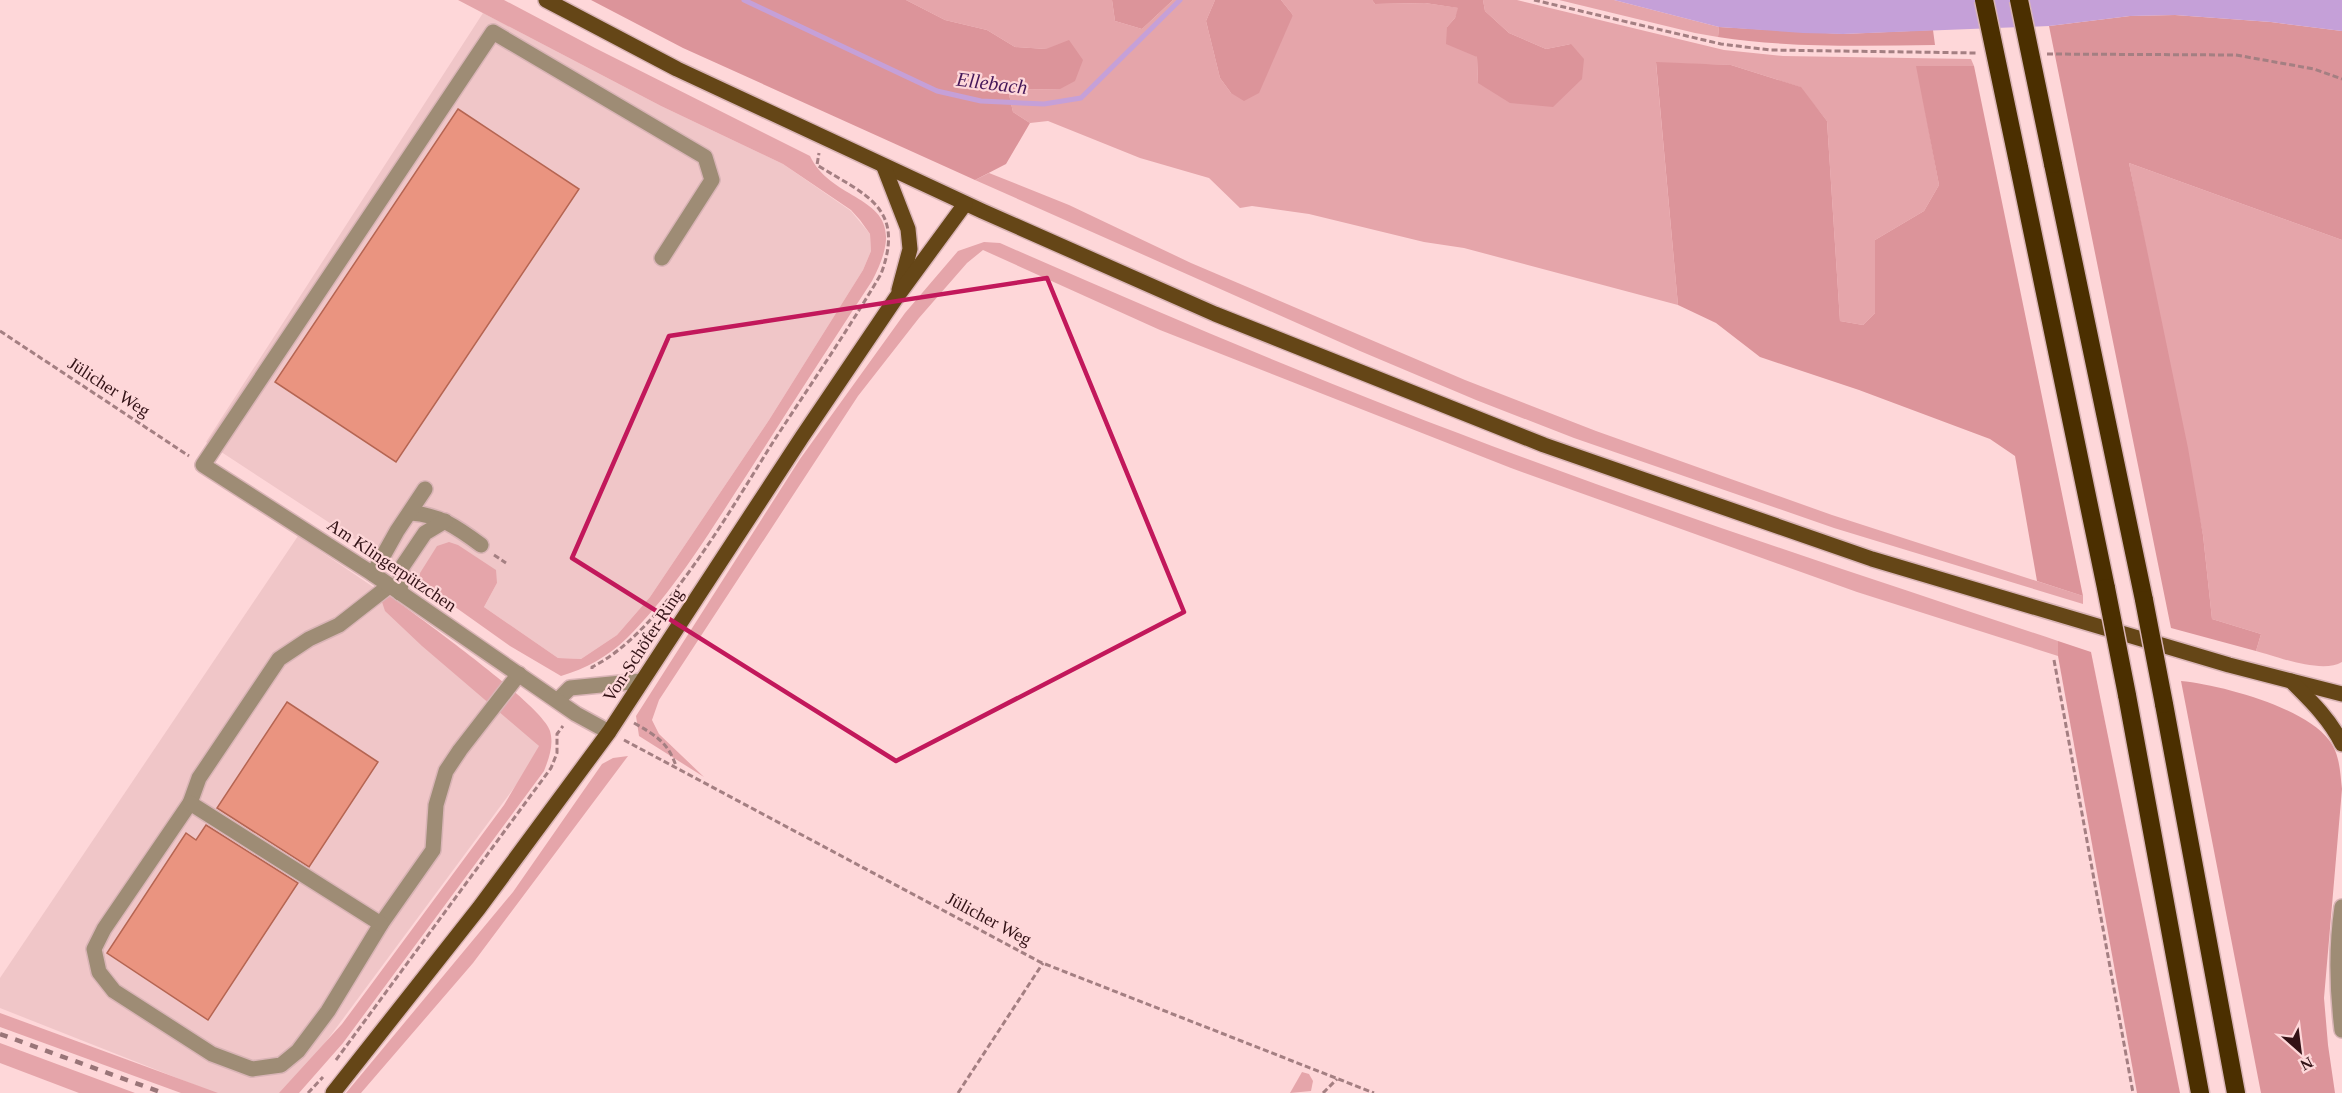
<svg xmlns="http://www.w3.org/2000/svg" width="2342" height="1093" font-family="Georgia,serif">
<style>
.built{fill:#f0c6c8}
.green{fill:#e5a5aa}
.forest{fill:#dc949a}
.water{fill:#c5a0d8}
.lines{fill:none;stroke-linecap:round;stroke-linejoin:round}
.stream{stroke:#c5a0d8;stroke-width:5}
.building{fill:#ea9480;stroke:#b56552;stroke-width:1.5}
.minor-casing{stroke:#d9b4b6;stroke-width:18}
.major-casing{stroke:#d9b4b6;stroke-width:18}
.highway-casing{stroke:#d9b4b6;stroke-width:21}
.path{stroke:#a47f82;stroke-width:3;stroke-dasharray:6 3;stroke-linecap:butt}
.minor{stroke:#9e8c75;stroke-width:15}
.major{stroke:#654617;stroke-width:15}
.highway{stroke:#4b2f00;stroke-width:18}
.rail{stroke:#997578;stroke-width:4.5;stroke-dasharray:8 8;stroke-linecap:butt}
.highway-bridge-casing{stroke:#d9b4b6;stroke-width:21;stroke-linecap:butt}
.highway-bridge{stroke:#4b2f00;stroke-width:18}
.marked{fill:none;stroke:#c2185b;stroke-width:4.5;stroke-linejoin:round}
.labels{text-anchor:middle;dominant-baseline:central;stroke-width:4.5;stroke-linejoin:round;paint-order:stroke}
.street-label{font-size:18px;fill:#331216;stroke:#fed7d9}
.water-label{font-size:20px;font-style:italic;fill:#441658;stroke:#fed7d9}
</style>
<rect width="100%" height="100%" fill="#fed7d9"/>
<g class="built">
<polygon points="483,13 661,106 783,164 851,211 870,234 871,251 863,270 769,420 650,597 617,635 581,659 558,658 484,607 497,583 420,573 420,582 206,442"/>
<polygon points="298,536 394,601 521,722 542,750 288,1093 215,1093 0,1008 0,978"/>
</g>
<g class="green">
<path d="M 458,0 L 504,0 L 595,48 L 810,156 C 835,209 919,192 872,281 C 830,345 789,409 748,473 C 712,528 675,591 627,638 C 609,656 585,669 561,676 L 510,646 L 420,582 L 420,573 L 437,546 L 449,542 L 458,545 L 496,570 L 497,583 L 484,607 L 558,658 L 581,659 L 617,635 L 650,597 L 769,420 L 863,270 L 871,251 L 870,234 L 860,220 L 851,210 L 783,164 L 661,106 Z"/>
<polygon points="906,0 1112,0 1115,21 1142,29 1173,0 1215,0 1206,21 1220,78 1231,93 1293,15 1281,0 1372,0 1375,4 1425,3 1459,8 1455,18 1447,27 1477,57 1478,83 1571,44 1546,49 1509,33 1485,11 1483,0 1517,0 1724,50 1783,56 1971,59 1974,66 1917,66 1939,185 1924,211 1875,240 1875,313 1863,325 1840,321 1827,121 1800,87 1731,65 1656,63 1678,305 1464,248 1424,242 1309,214 1252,206 1240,208 1209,178 1140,158 1048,121 1030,123 1013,112 1008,90 1060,89 1046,49 1015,47 987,30 945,20"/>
<polygon points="1559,0 1614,0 1719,27 1718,37 1695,33"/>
<path d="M 2129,163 L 2342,240 L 2342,662 C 2322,674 2278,657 2256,651 L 2261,634 L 2212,619 L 2203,535 Z"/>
<polygon points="989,173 1069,205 1191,263 1465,380 1596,431 1832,515 2083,596 2083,604 1834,528 1574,438 1476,400 1360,351 975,180"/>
<path d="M 984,242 L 1000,243 C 1130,300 1260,356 1393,408 C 1612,494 1836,567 2058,641 L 2058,656 L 1857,592 L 1511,468 L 1160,330 L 983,250 L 967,263 L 919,318 L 858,396 L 659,700 L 652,720 L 659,734 L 704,777 L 639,736 L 636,716 L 800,459 L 905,313 L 958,251 Z"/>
<path d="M 382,590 C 411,612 542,704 550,731 C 554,745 549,758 544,771 L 343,1043 L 299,1093 L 279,1093 L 342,1024 L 504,805 L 539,746 L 422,646 L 385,611 L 381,599 Z"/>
<polygon points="628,756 473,963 361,1093 346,1093 513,892 602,764 613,758"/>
<polygon points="0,1013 218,1093 181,1093 0,1027"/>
<polygon points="0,1043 135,1093 79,1093 0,1063"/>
<polygon points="1302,1072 1309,1074 1313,1081 1311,1091 1290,1093"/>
</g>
<g class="forest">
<polygon points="591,0 906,0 945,20 987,30 1015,47 1046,49 1069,40 1083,60 1075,81 1060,89 1008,90 1013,112 1030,123 1006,164 975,180 683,48"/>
<polygon points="1112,0 1173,0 1142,29 1115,21"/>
<polygon points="1215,0 1281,0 1293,15 1259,93 1244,101 1231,93 1220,78 1206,21"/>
<polygon points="1372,0 1483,0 1485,11 1509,33 1546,49 1571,44 1584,59 1582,79 1553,107 1510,103 1478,83 1477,57 1446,44 1447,27 1455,18 1458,8 1425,3 1375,4"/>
<polygon points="2175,15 2271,22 2342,31 2342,240 2129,163 2188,448 2203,535 2212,619 2261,634 2256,651 2171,628 2049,26 2130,16"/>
<path d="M 1719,27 L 1843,34 L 1933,30 L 1935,45 C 1862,46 1790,48 1718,37 Z"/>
<polygon points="1656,62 1731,65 1801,87 1827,121 1840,321 1863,325 1875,313 1875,240 1924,211 1939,185 1916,66 1974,66 2083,596 2037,581 2015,456 1990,439 1859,390 1760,357 1716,323 1678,305"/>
<polygon points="2058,641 2091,652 2180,1093 2137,1093 2058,656"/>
<path d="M 2181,681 C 2221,685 2304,707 2329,740 C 2340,754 2340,772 2342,789 L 2324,998 L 2328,1045 L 2335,1093 L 2261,1093 Z"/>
</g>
<polygon class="water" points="1614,0 2342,0 2342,31 2271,22 2175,15 2130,16 2049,26 1843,34 1803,33 1719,27"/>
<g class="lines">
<polyline class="stream" points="744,0 937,91 981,101 1044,104 1081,98 1180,0"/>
</g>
<g class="building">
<polygon points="458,109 579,189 396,462 275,382"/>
<polygon points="287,702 378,762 309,867 217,808"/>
<polygon points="206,825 298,883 208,1020 107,953 186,833 196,840"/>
</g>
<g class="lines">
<defs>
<g id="minor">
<path d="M 411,513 C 440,515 458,528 481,545"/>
<polyline points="373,574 397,531 425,489"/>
<polyline points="389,586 339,625 309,639 279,659 199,778 190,803 104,929 94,949 99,972 114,991 212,1054 252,1069 281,1065 298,1051 328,1011 381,924 433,850 436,805 446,771 460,750 519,674"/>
<polyline points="400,593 402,567 425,533 445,521"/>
<polyline points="558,700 570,688 642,681"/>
<polyline points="609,732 576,714 373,574 203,465 493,32 705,157 712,180 662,258"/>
<polyline points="190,803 381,924"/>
<path d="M 2342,907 C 2336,948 2337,989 2342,1030"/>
</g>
<g id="major">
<polyline points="546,0 677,69 982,211 1215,314 1544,445 1872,559 2229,665 2342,694"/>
<polyline points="884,167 908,229 910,249 899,290"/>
<path d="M 2291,681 C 2310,700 2330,719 2342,744"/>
<polyline points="333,1093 479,908 609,732 802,437 896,298 965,204"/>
</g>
<g id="highway">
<polyline points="2053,164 2144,600"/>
<polyline points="2019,167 2106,588"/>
<polyline points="2127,695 2200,1093"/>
<polyline points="2164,704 2236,1093"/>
</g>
</defs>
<use href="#minor" class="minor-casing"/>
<use href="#major" class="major-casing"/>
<use href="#highway" class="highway-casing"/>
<g class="path">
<polyline points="1534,0 1721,44 1770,50 1977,53"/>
<polyline points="2047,54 2236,55 2314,69 2342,79"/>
<polyline points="0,331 189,456"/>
<polyline points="494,555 506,563"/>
<polyline points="2054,660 2133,1093"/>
<path d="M 592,669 L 592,667 C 662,633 733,505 775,439 C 811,384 848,330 881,274 C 906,207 865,195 817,165 L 819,153"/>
<path d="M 634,723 C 655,735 668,742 676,766"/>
<polyline points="624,740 1040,962 1374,1093"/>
<polyline points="336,1060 551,768 557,753 557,734 563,726"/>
<polyline points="308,1093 323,1077"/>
<polyline points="958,1093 1043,963"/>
<polyline points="1323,1093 1337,1079"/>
</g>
<use href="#minor" class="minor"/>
<use href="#major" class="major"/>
<use href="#highway" class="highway"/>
<polyline class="rail" points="0,1034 163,1093"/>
<defs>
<g id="highway-bridge">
<polyline points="1984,0 2019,167"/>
<polyline points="2019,0 2053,164"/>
<polyline points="2106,588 2127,695"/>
<polyline points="2144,600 2164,704"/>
</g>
</defs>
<use href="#highway-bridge" class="highway-bridge-casing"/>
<use href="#highway-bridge" class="highway-bridge"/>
</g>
<path class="marked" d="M 1047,278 L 1184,612 L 896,761 L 572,558 L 669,336 Z"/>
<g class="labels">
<g class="street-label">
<text transform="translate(109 387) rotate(33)">Jülicher Weg</text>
<text transform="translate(392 565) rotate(34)">Am Klingerpützchen</text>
<text transform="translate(643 645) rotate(-57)">Von-Schöfer-Ring</text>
<text transform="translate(989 919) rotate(28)">Jülicher Weg</text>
</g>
<g class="water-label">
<text transform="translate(992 83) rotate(7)">Ellebach</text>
</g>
</g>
<g transform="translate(2300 1051) rotate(152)" stroke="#fed7d9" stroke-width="4.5" paint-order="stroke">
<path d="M0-4.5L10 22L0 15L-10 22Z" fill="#331216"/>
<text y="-9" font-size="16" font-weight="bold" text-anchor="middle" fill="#331216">N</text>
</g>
</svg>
